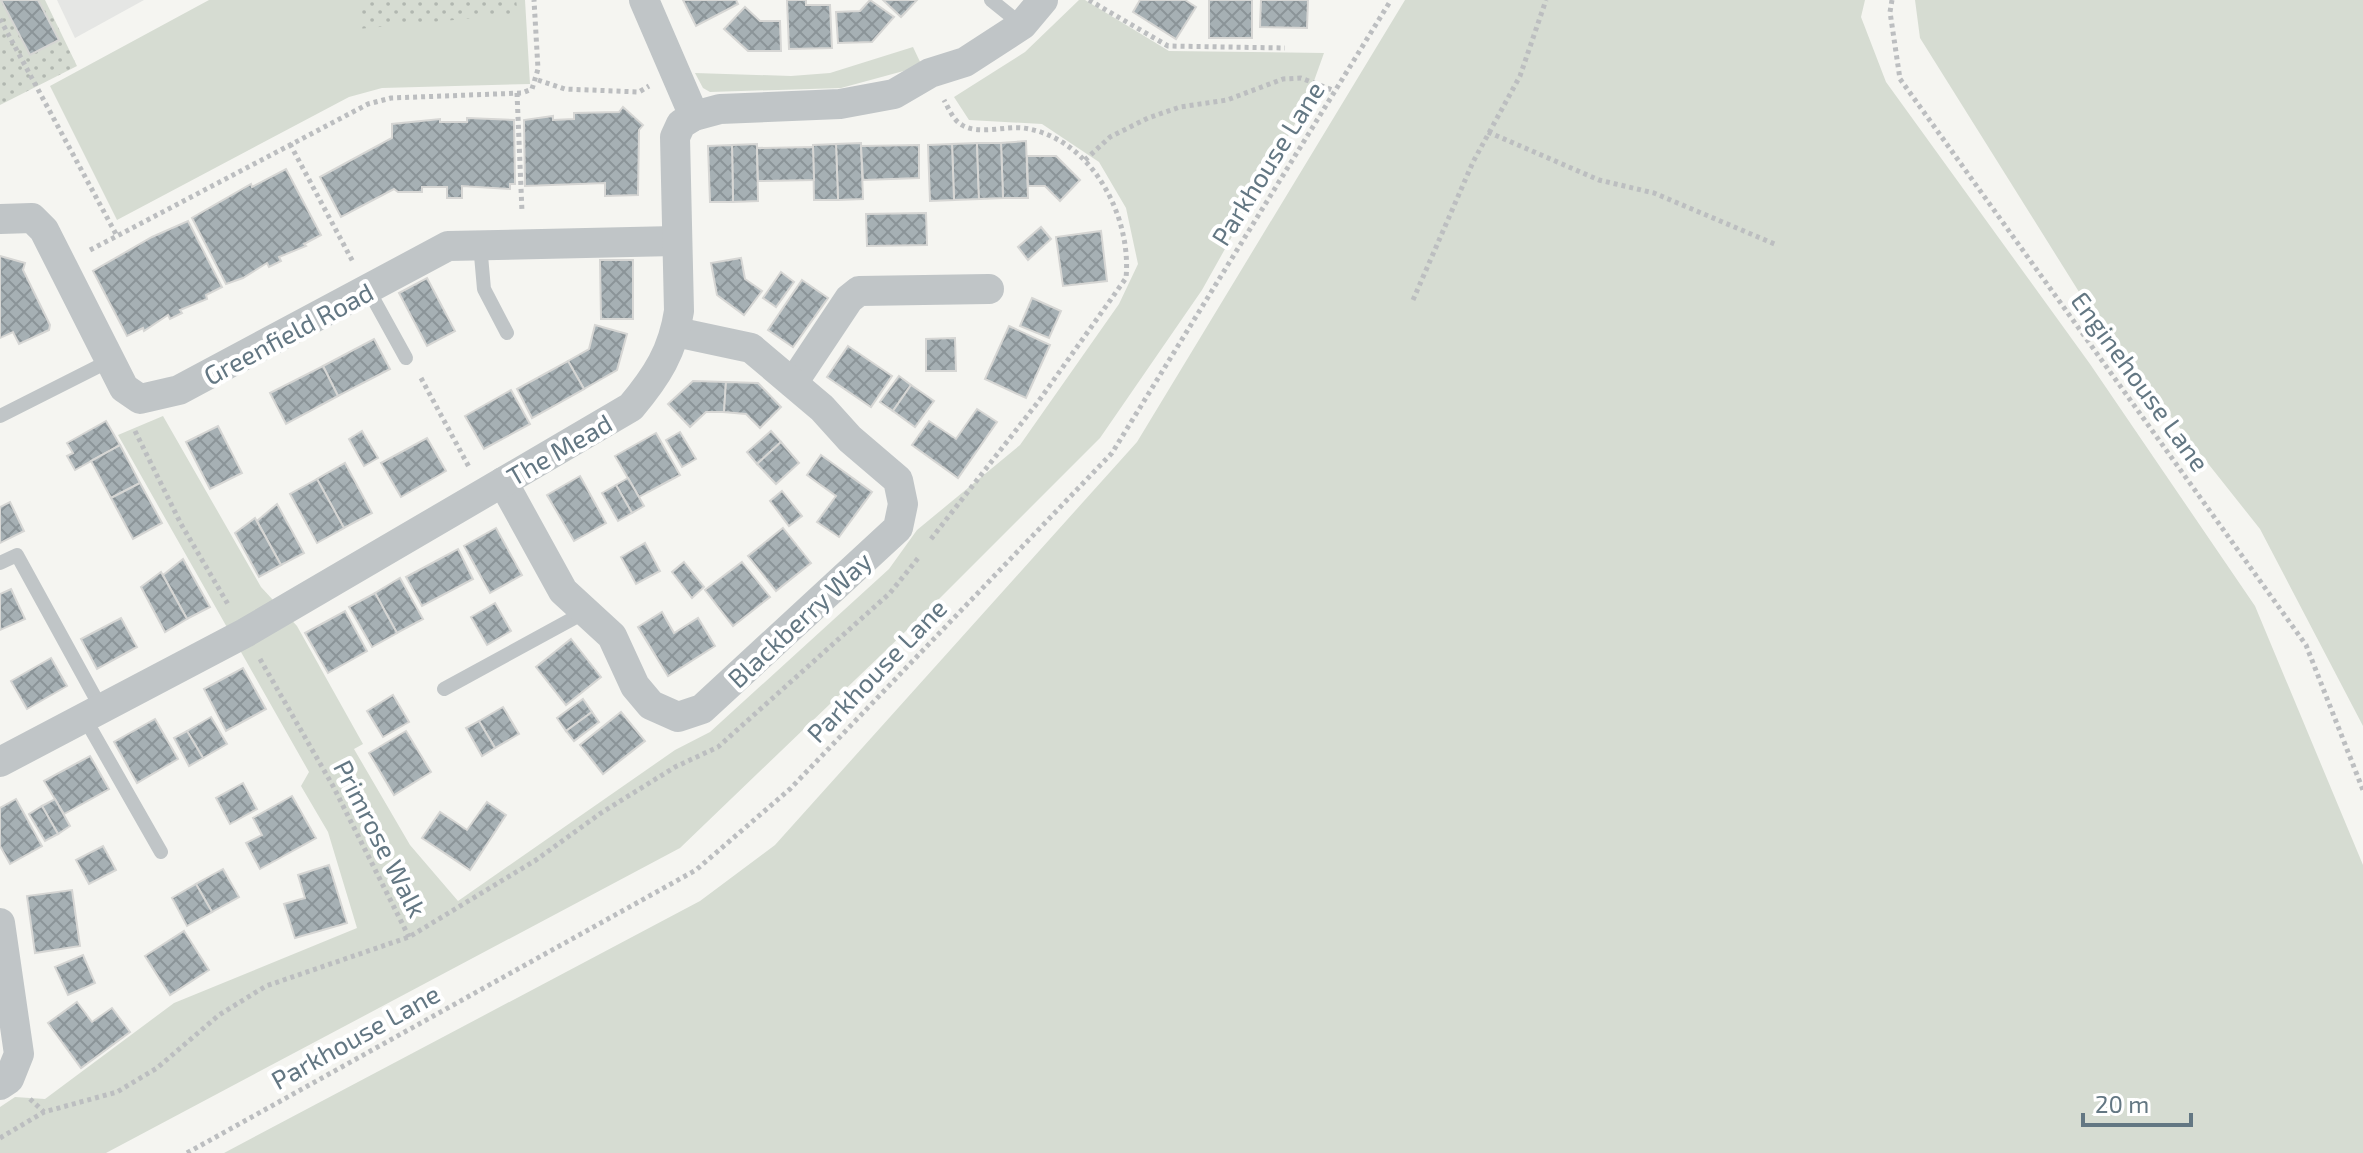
<svg xmlns="http://www.w3.org/2000/svg" width="2363" height="1153" font-family="'Exo 2',sans-serif">
<style>
.built{fill:#e5e6e4}
.green{fill:#d6dcd2}
.park{fill:url(#park-dots)}
.building{fill:url(#building-cross-hatch);stroke:#d6d6d4;stroke-width:2}
.lines{fill:none;stroke-linecap:round;stroke-linejoin:round}
.path{stroke:#bcbec0;stroke-width:5;stroke-dasharray:4 4;stroke-linecap:butt}
.service{stroke:#c0c5c7;stroke-width:14}
.minor{stroke:#c0c5c7;stroke-width:30}
.labels{text-anchor:middle;dominant-baseline:central;stroke-width:8;stroke-linejoin:round;paint-order:stroke}
.street-label{font-size:26px;fill:#637783;stroke:#fff}
</style>
<defs>
<pattern id="park-dots" width="8" height="8" patternUnits="userSpaceOnUse" patternTransform="scale(2)"><rect width="8" height="8" fill="#d6dcd2"/><path d="M2 2h.1M6 6h.1" fill="none" stroke="#b1b7b0" stroke-width="1.8" stroke-linecap="round"/></pattern>
<pattern id="building-cross-hatch" width="8" height="8" patternUnits="userSpaceOnUse" patternTransform="scale(2)"><rect width="8" height="8" fill="#a6b0b4"/><path d="M0 0l8 8M0 8l8-8" fill="none" stroke="#8b9498"/></pattern>
</defs>
<rect width="100%" height="100%" fill="#f5f5f1"/>
<polygon class="built" points="57,0 144,0 75,38"/>
<g class="green">
<polygon points="209,0 525,0 530,84 382,88 349,97 117,220 50,86"/>
<polygon points="1079,0 1085,0 1169,51 1324,53 1305,106 1202,290 1100,438 932,606 680,848 106,1153 0,1153 0,1107 15,1097 45,1099 174,1003 357,928 328,832 301,786 309,772 118,435 163,416 261,587 297,626 363,744 354,749 410,845 458,901 675,750 710,732 889,569 917,530 1020,445 1119,304 1138,264 1126,208 1099,162 1042,124 969,120 954,97 1025,52"/>
<polygon points="1405,0 1865,0 1861,17 1886,82 2090,364 2255,606 2363,865 2363,1153 224,1153 700,901 775,845 1137,442"/>
<polygon points="1915,0 2363,0 2363,726 2260,529 2106,335 1920,38"/>
<polygon points="913,47 922,66 841,88 710,92 703,88 695,73 791,76 830,73"/>
</g>
<g class="park">
<polygon points="0,0 45,0 77,66 0,105"/>
<polygon points="358,0 516,0 518,14 358,29"/>
</g>
<g class="building">
<polygon points="1,0 38,0 59,40 30,55"/>
<polygon points="683,0 736,0 738,4 696,26"/>
<polygon points="787,0 806,0 806,5 830,5 832,48 789,49"/>
<polygon points="870,0 894,17 872,42 838,43 836,12 860,11"/>
<polygon points="883,0 917,0 901,17"/>
<polygon points="1140,0 1185,0 1196,7 1176,39 1133,12"/>
<rect x="1209" y="0" width="43" height="38"/>
<polygon points="1261,0 1308,0 1307,28 1260,27"/>
<polygon points="745,7 760,21 780,21 781,51 748,51 724,29"/>
<polygon points="623,107 643,125 639,130 638,195 605,196 605,183 525,186 524,120 553,116 553,120 574,119 574,113 619,112"/>
<polygon points="467,118 514,120 515,184 510,184 510,189 462,186 462,198 447,198 447,187 422,187 422,192 398,192 394,189 341,217 320,177 392,138 392,124 440,119 440,122 467,122"/>
<polygon points="1026,141 1028,198 1003,198 1001,143"/>
<polygon points="861,143 863,199 838,200 836,144"/>
<polygon points="977,143 979,199 954,200 952,144"/>
<polygon points="977,143 1001,143 1003,198 979,199"/>
<polygon points="757,144 758,201 733,202 732,145"/>
<polygon points="836,144 838,200 814,200 813,145"/>
<polygon points="952,144 954,200 930,201 928,145"/>
<polygon points="732,145 733,202 710,202 708,146"/>
<polygon points="919,145 919,178 863,180 861,146"/>
<polygon points="813,147 814,180 758,181 757,148"/>
<polygon points="1027,156 1056,156 1080,180 1060,201 1045,186 1028,186"/>
<polygon points="286,169 321,235 304,244 306,246 279,257 281,261 269,267 267,263 243,278 226,284 192,218 251,184 252,187"/>
<polygon points="926,213 927,245 867,246 866,214"/>
<polygon points="188,221 222,287 206,295 207,299 180,310 182,313 170,319 168,315 144,331 143,328 127,336 93,271 152,237"/>
<polygon points="1041,227 1051,239 1028,260 1018,247"/>
<polygon points="1101,231 1107,281 1063,286 1056,237"/>
<polygon points="0,256 25,263 23,270 50,325 49,330 19,344 13,332 0,338"/>
<polygon points="741,258 745,279 762,291 744,315 717,295 711,263"/>
<polygon points="600,260 633,260 633,319 601,319"/>
<polygon points="781,272 794,282 776,307 763,298"/>
<polygon points="427,278 455,331 427,346 399,293"/>
<polygon points="802,280 828,298 793,347 768,330"/>
<polygon points="1032,298 1061,311 1049,338 1020,326"/>
<polygon points="595,325 627,334 617,370 584,389 568,361 589,349"/>
<polygon points="1009,326 1050,345 1026,398 985,379"/>
<polygon points="955,338 956,371 926,371 926,339"/>
<polygon points="374,339 390,369 338,396 323,366"/>
<polygon points="848,346 892,376 871,407 827,377"/>
<polygon points="568,361 584,389 532,418 517,389"/>
<polygon points="323,366 338,396 286,424 270,393"/>
<polygon points="899,376 911,385 893,411 880,402"/>
<polygon points="693,381 726,382 724,412 706,412 690,427 668,404"/>
<polygon points="726,382 758,383 781,407 760,428 746,414 724,412"/>
<polygon points="911,385 934,401 915,427 893,411"/>
<polygon points="511,390 530,424 484,449 465,416"/>
<polygon points="977,409 997,422 958,478 912,445 929,421 956,439"/>
<polygon points="106,421 120,445 75,470 67,456 73,453 67,443"/>
<polygon points="218,426 242,473 210,489 186,442"/>
<polygon points="362,431 378,458 364,466 349,439"/>
<polygon points="771,431 781,442 757,464 747,452"/>
<polygon points="680,432 696,459 682,467 666,440"/>
<polygon points="656,433 680,475 639,497 615,456"/>
<polygon points="427,438 446,471 401,497 381,463"/>
<polygon points="781,442 799,463 776,484 757,464"/>
<polygon points="120,445 140,483 111,498 91,461"/>
<polygon points="821,455 872,492 839,537 817,522 836,496 807,475"/>
<polygon points="345,463 372,513 344,528 317,479"/>
<polygon points="580,476 606,523 574,541 547,495"/>
<polygon points="628,478 644,506 632,513 616,485"/>
<polygon points="317,479 344,528 317,543 290,494"/>
<polygon points="140,483 162,523 133,539 111,498"/>
<polygon points="616,485 632,513 618,521 602,493"/>
<polygon points="782,491 802,516 789,526 770,501"/>
<polygon points="10,502 24,531 0,543 0,507"/>
<polygon points="277,504 304,553 281,565 257,521"/>
<polygon points="255,518 281,565 259,577 235,533"/>
<polygon points="496,528 522,575 490,593 464,546"/>
<polygon points="783,528 811,563 776,591 748,556"/>
<polygon points="645,543 660,571 636,584 621,557"/>
<polygon points="458,549 473,579 422,606 406,577"/>
<polygon points="183,559 210,607 187,619 163,575"/>
<polygon points="684,562 704,587 692,598 672,572"/>
<polygon points="742,562 770,597 733,626 705,590"/>
<polygon points="161,572 187,619 165,632 141,587"/>
<polygon points="400,578 423,619 397,633 375,593"/>
<polygon points="11,589 25,619 0,630 0,594"/>
<polygon points="375,593 397,633 372,647 349,607"/>
<polygon points="495,603 511,631 487,645 471,617"/>
<polygon points="345,611 367,651 328,673 305,633"/>
<polygon points="662,612 674,633 698,618 715,646 668,676 638,627"/>
<polygon points="121,618 137,647 97,669 81,639"/>
<polygon points="571,639 601,677 566,705 536,667"/>
<polygon points="51,658 67,686 27,709 11,681"/>
<polygon points="243,668 266,709 226,731 204,689"/>
<polygon points="393,695 409,722 383,737 367,711"/>
<polygon points="583,699 592,712 566,731 557,718"/>
<polygon points="503,707 519,734 495,748 479,721"/>
<polygon points="592,712 599,722 574,741 566,731"/>
<polygon points="621,712 645,741 603,774 580,745"/>
<polygon points="211,717 227,744 203,758 187,731"/>
<polygon points="155,719 178,759 137,783 114,742"/>
<polygon points="479,721 495,748 482,756 466,728"/>
<polygon points="187,731 203,758 189,766 174,738"/>
<polygon points="406,731 431,772 394,795 369,753"/>
<polygon points="90,756 109,789 64,814 44,781"/>
<polygon points="243,783 257,809 230,824 216,798"/>
<polygon points="292,796 316,838 260,869 246,843 262,835 253,818"/>
<polygon points="16,799 42,846 10,864 0,846 0,808"/>
<polygon points="55,799 70,826 58,834 42,806"/>
<polygon points="487,802 506,815 470,870 422,838 440,812 467,830"/>
<polygon points="42,806 58,834 45,841 29,814"/>
<polygon points="103,846 116,870 89,884 76,860"/>
<polygon points="329,865 347,923 295,938 284,904 305,898 298,875"/>
<polygon points="223,869 239,897 212,912 196,884"/>
<polygon points="196,884 212,912 187,926 172,898"/>
<polygon points="72,890 80,946 35,953 27,896"/>
<polygon points="184,931 209,970 170,995 145,956"/>
<polygon points="83,955 95,983 68,995 55,967"/>
<polygon points="77,1002 92,1022 112,1008 130,1032 81,1068 48,1023"/>
</g>
<g class="lines">
<g class="path">
<polyline points="1089,0 1168,46 1285,48"/>
<polyline points="1892,0 1890,12 1900,79 2306,645 2363,790"/>
<polyline points="0,19 117,236 368,104 391,98 522,93 532,89 538,69 534,0"/>
<polyline points="538,80 565,89 639,92 649,86"/>
<polyline points="517,93 522,212"/>
<polyline points="1488,132 1599,180 1654,193 1777,245"/>
<polyline points="290,144 353,262"/>
<polyline points="1085,160 1110,137 1148,118 1180,107 1227,100 1283,79 1301,78 1335,91"/>
<polyline points="90,250 117,236"/>
<polyline points="1413,300 1473,162 1520,76 1546,0"/>
<polyline points="421,378 469,467"/>
<polyline points="135,431 181,524 229,606"/>
<path d="M 931,539 L 1038,402 L 1126,278 C 1132,216 1091,137 1023,128 C 1005,126 978,135 962,125 C 953,120 949,109 944,100"/>
<polyline points="260,659 333,786 409,937"/>
<polyline points="30,1099 44,1112"/>
<polyline points="0,1138 44,1112 117,1092 157,1068 219,1015 266,986 409,937 536,860 601,813 675,767 718,747 890,593 919,557"/>
<polyline points="187,1153 696,870 790,789 1112,453 1391,0"/>
</g>
<g class="service">
<polyline points="991,0 1022,25"/>
<polyline points="480,244 484,289 507,333"/>
<polyline points="369,291 406,358"/>
<polyline points="0,416 109,361"/>
<polyline points="0,563 17,555 101,708"/>
<polyline points="444,689 585,612"/>
<polyline points="84,717 161,852"/>
</g>
<g class="minor">
<polyline points="644,0 694,116"/>
<polyline points="0,219 32,218 44,230 124,388 140,399 179,390 448,246 675,241"/>
<polyline points="793,383 849,299 859,291 989,289"/>
<polyline points="503,482 563,591 612,636 635,686 651,705 678,717 702,709 898,528 903,504 898,480 850,439 822,408 751,348 676,332"/>
<path d="M 0,762 L 245,633 L 631,407 C 657,376 673,351 679,311 L 675,137 L 681,124 L 694,116 L 720,109 L 840,104 L 894,94 L 930,73 L 965,62 L 1022,25 L 1043,0"/>
<polyline points="0,923 19,1054 9,1079 0,1085"/>
</g>
</g>
<g class="labels">
<g class="street-label">
<text transform="translate(1267 163) rotate(-58)">Parkhouse Lane</text>
<text transform="translate(288 333) rotate(-28)">Greenfield Road</text>
<text transform="translate(2141 381) rotate(54)">Enginehouse Lane</text>
<text transform="translate(559 449) rotate(-30)">The Mead</text>
<text transform="translate(799 619) rotate(-43)">Blackberry Way</text>
<text transform="translate(876 670) rotate(-46)">Parkhouse Lane</text>
<text transform="translate(381 838) rotate(63)">Primrose Walk</text>
<text transform="translate(355 1036) rotate(-29)">Parkhouse Lane</text>
</g>
</g>
<path d="M2083 1113v12h108v-12" fill="none" stroke="#637783" stroke-width="4"/>
<text x="2095" y="1113" font-size="24" fill="#637783" stroke="#ffffff" stroke-width="6" paint-order="stroke">20 m</text>
</svg>
